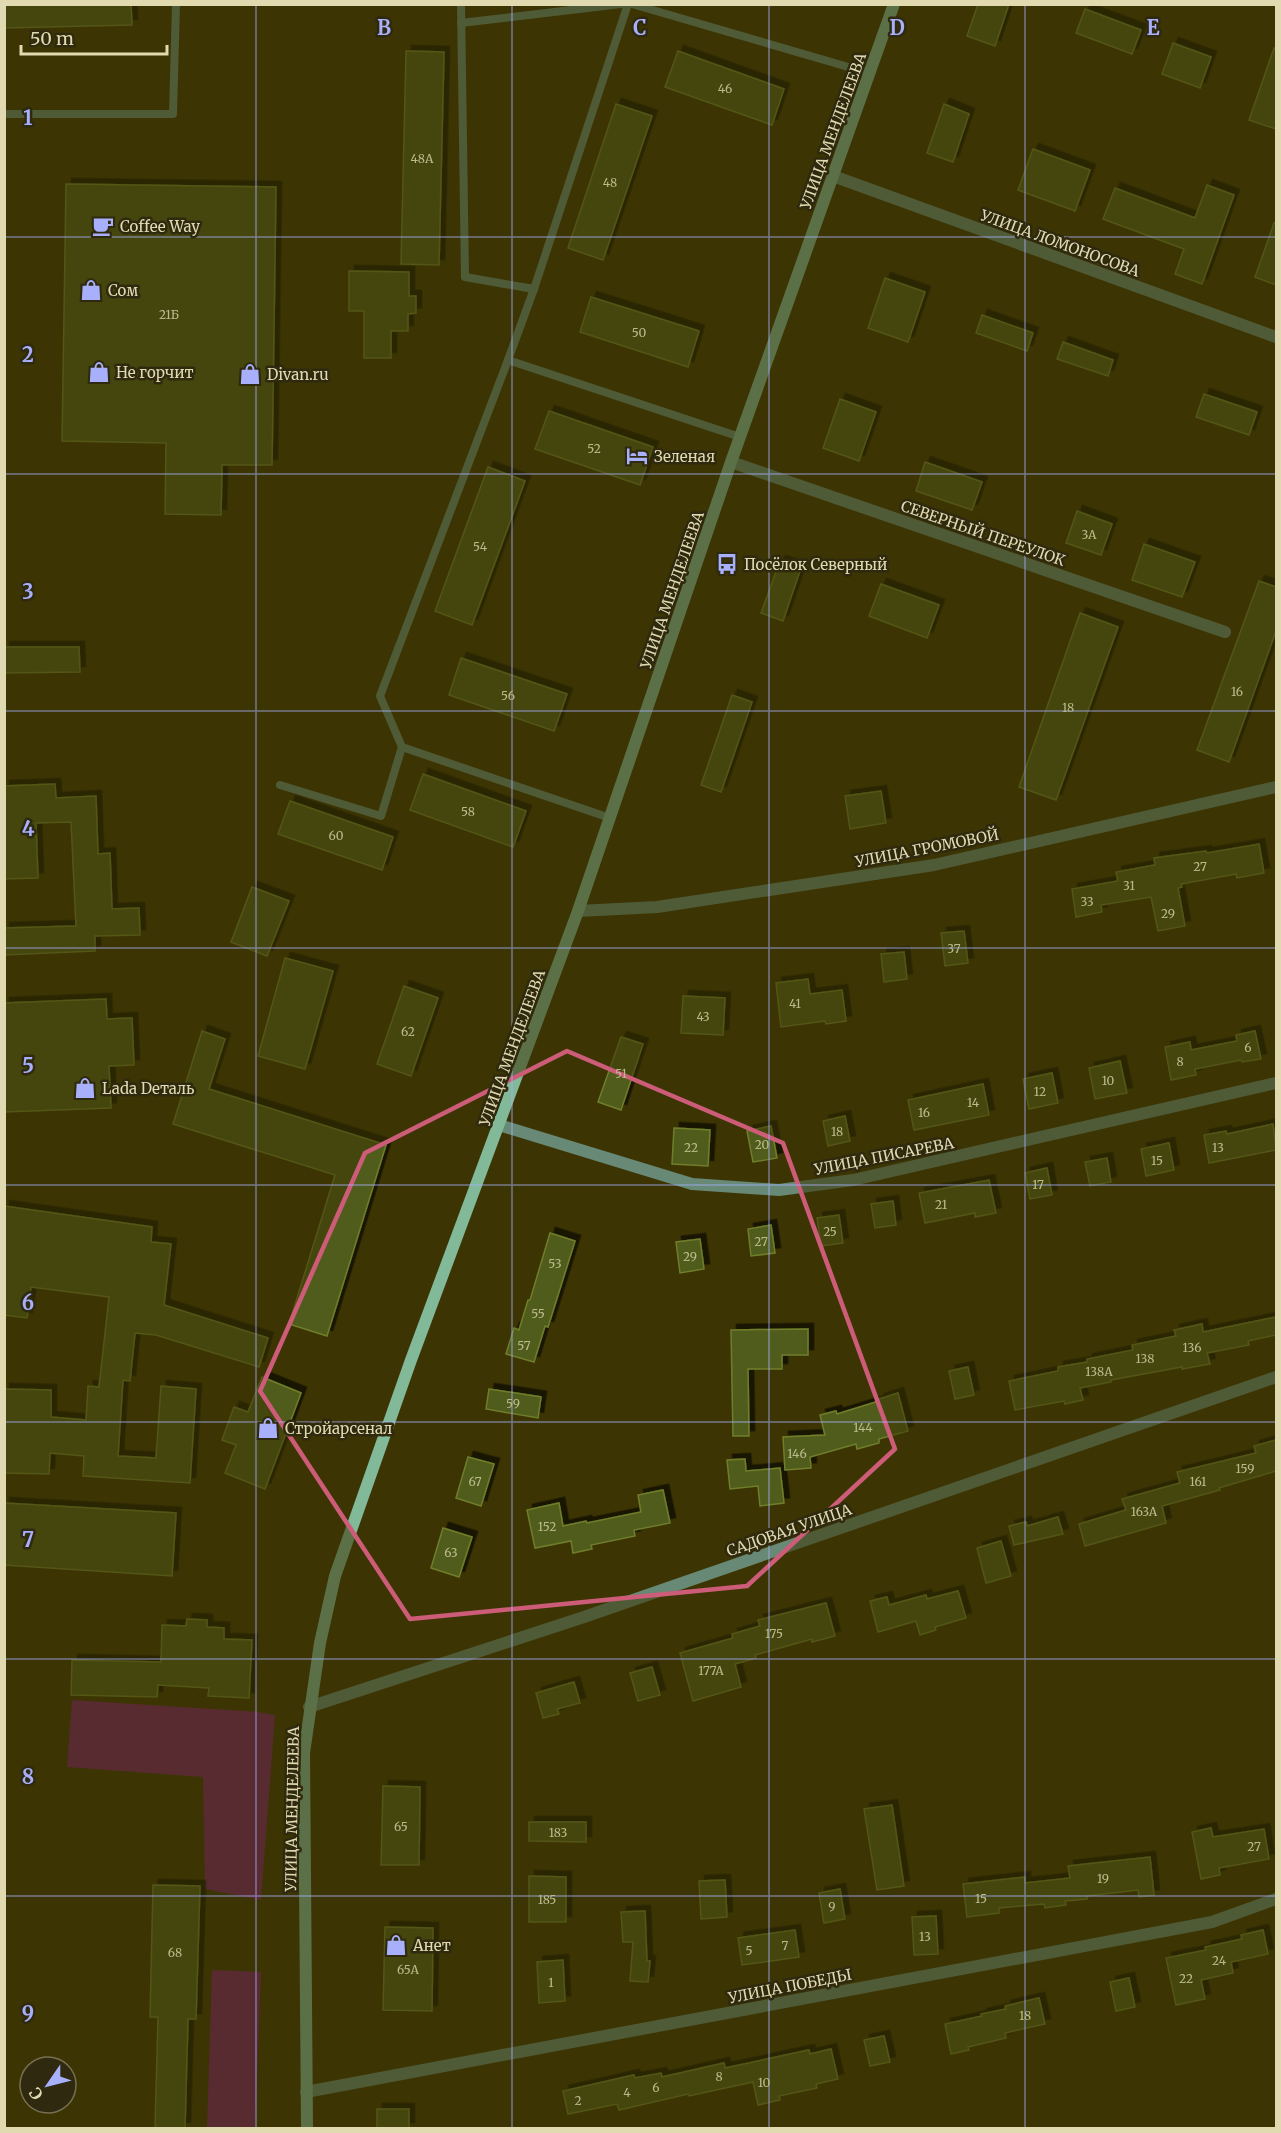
<svg xmlns="http://www.w3.org/2000/svg" width="1281" height="2133" font-family="Merriweather,serif">
<style>
.green{fill:#782164}
.building{fill:#4f5b1c;stroke:#6f7e2c;stroke-width:1.5;filter:url(#shadow)}
.lines{fill:none;stroke-linecap:round;stroke-linejoin:round}
.service{stroke:#678975;stroke-width:8}
.minor{stroke:#678975;stroke-width:12}
.secondary{stroke:#81b999;stroke-width:12}
.marked{fill:none;stroke:#cd5c79;stroke-width:4.5;stroke-linejoin:round}
.grid{fill:none;stroke:#a8b0fc;stroke-width:1.5;stroke-opacity:0.55}
.labels{text-anchor:middle;dominant-baseline:central;stroke-width:5;stroke-linejoin:round;paint-order:stroke}
.number-label{font-size:12px;fill:#bcba8c}
.street-label{font-size:15px;fill:#e1dab1;stroke:#2f2a0f}
.poi-label{font-size:15px;fill:#e1dab1;stroke:#2f2a0f;text-anchor:start}
.grid-label{font-size:20px;text-anchor:middle;font-weight:bold;fill:#a8b0fc;stroke:#2f2a0f;stroke-width:5;stroke-linejoin:round;paint-order:stroke}
</style>
<defs>
<filter id="shadow"><feDropShadow dx="5.5" dy="-5.5" stdDeviation="0" flood-color="#0009"/></filter>
</defs>
<rect width="100%" height="100%" fill="#3d3403"/>
<g class="green">
<polygon points="72,1700 258,1712 275,1715 261,1900 205,1889 203,1777 67,1767"/>
<polygon points="212,1970 261,1972 255,2128 207,2128"/>
</g>
<g class="building">
<polygon points="4,4 131,4 132,25 4,28"/>
<polygon points="978,4 1009,4 995,46 967,36"/>
<polygon points="1085,9 1141,30 1132,54 1076,33"/>
<polygon points="1173,43 1211,57 1200,88 1162,74"/>
<polygon points="1274,48 1276,49 1276,129 1249,120"/>
<polygon points="406,51 444,52 439,265 401,264"/>
<polygon points="678,51 784,89 772,125 665,87"/>
<polygon points="616,104 652,116 603,260 568,248"/>
<polygon points="944,104 969,114 953,162 927,153"/>
<polygon points="1033,149 1090,170 1075,211 1018,190"/>
<polygon points="66,184 276,187 272,465 222,465 221,515 165,514 166,443 62,441"/>
<polygon points="1207,185 1234,195 1202,284 1175,274 1184,249 1103,219 1115,188 1195,218"/>
<polygon points="1274,223 1276,223 1276,285 1255,277"/>
<polygon points="349,271 409,272 409,296 416,296 416,313 408,314 408,331 391,331 391,358 364,358 364,311 349,311"/>
<polygon points="885,278 925,292 908,342 868,328"/>
<polygon points="591,297 699,331 688,367 580,332"/>
<polygon points="982,315 1033,333 1027,351 976,333"/>
<polygon points="1063,342 1113,360 1108,376 1057,359"/>
<polygon points="1204,394 1257,412 1249,435 1196,417"/>
<polygon points="840,399 876,412 859,461 823,448"/>
<polygon points="549,411 653,447 640,485 535,449"/>
<polygon points="925,462 982,482 972,510 916,491"/>
<polygon points="488,467 525,481 472,625 435,611"/>
<polygon points="1077,511 1112,524 1101,555 1066,543"/>
<polygon points="1144,544 1195,562 1182,597 1132,580"/>
<polygon points="780,561 801,568 783,621 761,613"/>
<polygon points="1259,581 1276,587 1276,631 1229,762 1197,750"/>
<polygon points="881,584 939,605 927,638 869,616"/>
<polygon points="1080,613 1118,627 1056,800 1019,787"/>
<polygon points="4,647 79,647 80,672 4,673"/>
<polygon points="461,658 567,694 554,731 449,695"/>
<polygon points="732,695 752,702 721,792 701,785"/>
<polygon points="423,774 526,811 513,847 410,810"/>
<polygon points="55,784 56,798 96,796 98,854 110,853 112,909 139,908 140,935 95,936 95,951 4,955 4,928 76,926 71,822 36,823 38,878 4,879 4,786"/>
<polygon points="881,791 886,823 850,829 845,796"/>
<polygon points="290,801 393,837 382,870 278,834"/>
<polygon points="1259,844 1264,873 1237,878 1236,874 1181,884 1182,887 1178,888 1185,926 1158,931 1151,897 1101,905 1102,912 1076,917 1072,889 1118,881 1116,872 1155,865 1154,858 1206,851 1207,853"/>
<polygon points="252,887 289,901 267,956 231,942"/>
<polygon points="964,931 968,963 945,966 941,933"/>
<polygon points="904,952 907,979 884,982 881,954"/>
<polygon points="285,958 333,971 305,1069 258,1056"/>
<polygon points="808,979 810,994 842,990 846,1021 826,1024 825,1021 781,1027 776,983"/>
<polygon points="404,986 438,998 411,1076 377,1064"/>
<polygon points="683,996 725,998 723,1035 681,1033"/>
<polygon points="106,999 107,1019 132,1018 134,1065 109,1066 111,1108 4,1112 4,1003"/>
<polygon points="202,1031 225,1039 209,1089 386,1145 327,1336 289,1324 335,1175 173,1124"/>
<polygon points="1255,1031 1261,1059 1242,1062 1241,1060 1195,1069 1196,1075 1171,1080 1165,1047 1190,1042 1191,1050 1237,1041 1236,1035"/>
<polygon points="621,1037 643,1044 621,1110 598,1102"/>
<polygon points="1120,1061 1127,1093 1095,1099 1089,1068"/>
<polygon points="1052,1073 1058,1103 1029,1109 1023,1079"/>
<polygon points="983,1084 989,1115 914,1130 908,1100"/>
<polygon points="845,1116 850,1141 828,1146 823,1121"/>
<polygon points="1273,1124 1276,1150 1209,1163 1204,1135 1226,1131 1227,1134"/>
<polygon points="771,1126 777,1158 753,1162 747,1131"/>
<polygon points="674,1128 710,1130 708,1166 672,1164"/>
<polygon points="1169,1143 1174,1170 1146,1176 1141,1149"/>
<polygon points="1107,1158 1111,1182 1090,1186 1085,1162"/>
<polygon points="1047,1168 1052,1195 1030,1199 1025,1173"/>
<polygon points="989,1180 996,1213 975,1217 975,1213 925,1223 919,1193"/>
<polygon points="893,1201 896,1225 875,1228 871,1204"/>
<polygon points="4,1206 152,1227 151,1242 171,1244 164,1305 268,1338 259,1367 156,1335 135,1333 130,1381 123,1380 118,1456 156,1458 161,1386 196,1389 190,1483 83,1476 84,1456 50,1453 49,1474 4,1473 4,1389 51,1390 51,1417 86,1420 88,1386 99,1387 109,1297 31,1287 27,1318 4,1315"/>
<polygon points="839,1215 843,1243 821,1246 817,1218"/>
<polygon points="771,1225 775,1253 751,1256 748,1229"/>
<polygon points="550,1233 575,1241 548,1327 545,1326 534,1362 506,1354 514,1328 519,1330 528,1300 530,1300"/>
<polygon points="700,1239 704,1269 680,1273 676,1242"/>
<polygon points="1276,1317 1276,1335 1248,1341 1249,1345 1207,1353 1210,1364 1182,1369 1182,1367 1111,1380 1111,1382 1080,1388 1083,1400 1065,1404 1064,1401 1015,1410 1009,1381 1058,1371 1058,1367 1087,1362 1087,1359 1133,1350 1132,1345 1176,1336 1174,1330 1202,1324 1203,1332"/>
<polygon points="808,1329 808,1355 782,1355 782,1369 748,1369 749,1436 733,1436 731,1330"/>
<polygon points="968,1367 974,1395 955,1399 949,1371"/>
<polygon points="262,1377 301,1393 265,1489 225,1473 236,1445 222,1440 234,1407 248,1412"/>
<polygon points="489,1389 541,1397 538,1418 486,1409"/>
<polygon points="898,1393 908,1431 879,1439 879,1443 857,1449 856,1444 810,1457 811,1468 785,1470 783,1437 825,1435 820,1415 836,1411 837,1414 879,1401 879,1399"/>
<polygon points="1276,1440 1276,1471 1219,1488 1220,1490 1162,1506 1166,1523 1085,1546 1079,1524 1126,1510 1122,1499 1180,1483 1177,1472 1256,1453 1254,1446"/>
<polygon points="468,1457 494,1464 481,1506 456,1498"/>
<polygon points="745,1459 746,1471 780,1468 784,1503 760,1506 758,1486 730,1489 727,1460"/>
<polygon points="663,1490 670,1523 634,1530 635,1536 591,1545 592,1549 573,1553 571,1541 535,1548 527,1510 559,1503 563,1526 586,1521 587,1523 641,1512 638,1495"/>
<polygon points="4,1503 176,1513 172,1576 4,1565"/>
<polygon points="1058,1517 1063,1534 1014,1545 1009,1526 1026,1522 1027,1526"/>
<polygon points="443,1528 472,1537 459,1577 431,1568"/>
<polygon points="1001,1541 1011,1576 986,1583 977,1548"/>
<polygon points="958,1591 966,1618 935,1627 936,1630 920,1635 916,1621 878,1632 870,1601 887,1597 889,1605 926,1595 927,1599"/>
<polygon points="826,1603 835,1636 812,1642 812,1639 755,1655 756,1658 735,1664 741,1687 693,1701 680,1653 733,1638 732,1634 760,1626 758,1620"/>
<polygon points="187,1619 207,1620 207,1627 224,1628 224,1639 252,1640 249,1698 208,1696 209,1688 158,1685 157,1697 71,1695 72,1660 161,1662 162,1625 186,1626"/>
<polygon points="652,1667 660,1695 638,1701 630,1673"/>
<polygon points="574,1682 580,1703 557,1709 559,1714 543,1718 536,1693"/>
<polygon points="383,1786 420,1787 419,1865 381,1865"/>
<polygon points="892,1805 904,1886 877,1890 864,1809"/>
<polygon points="529,1822 586,1822 586,1842 529,1841"/>
<polygon points="1211,1828 1213,1837 1264,1829 1269,1859 1219,1868 1220,1875 1201,1879 1192,1832"/>
<polygon points="1150,1857 1154,1895 1139,1897 1138,1890 1087,1896 1087,1899 1065,1901 1066,1905 1045,1908 1044,1904 999,1908 999,1913 967,1917 963,1884 1025,1877 1025,1883 1070,1878 1068,1866"/>
<polygon points="529,1876 566,1877 566,1922 529,1922"/>
<polygon points="725,1880 727,1917 701,1919 699,1881"/>
<polygon points="153,1885 200,1886 196,2019 188,2019 185,2128 155,2128 158,2017 150,2017"/>
<polygon points="840,1889 845,1919 824,1923 819,1893"/>
<polygon points="645,1911 647,1961 650,1961 648,1982 630,1981 633,1942 623,1942 621,1912"/>
<polygon points="936,1916 938,1954 914,1955 912,1917"/>
<polygon points="385,1927 433,1928 432,2011 383,2010"/>
<polygon points="795,1930 799,1957 742,1965 738,1938"/>
<polygon points="1263,1930 1268,1954 1231,1962 1233,1973 1201,1980 1205,1999 1176,2005 1166,1958 1206,1950 1205,1947 1242,1939 1241,1935"/>
<polygon points="563,1960 565,2001 539,2003 537,1962"/>
<polygon points="1129,1978 1135,2007 1116,2011 1110,1982"/>
<polygon points="1039,1998 1045,2024 1005,2033 1006,2038 968,2047 969,2050 951,2054 945,2024 982,2016 981,2014 1006,2009 1005,2006"/>
<polygon points="884,2036 890,2062 870,2066 864,2040"/>
<polygon points="831,2049 838,2079 816,2084 817,2088 779,2096 780,2100 758,2105 753,2082 689,2096 688,2094 619,2110 617,2104 568,2114 563,2091 634,2075 635,2078 661,2073 662,2077 724,2063 725,2068 809,2050 810,2054"/>
<rect x="377" y="2109" width="32" height="19"/>
</g>
<g class="lines">
<g class="service">
<polyline points="461,4 465,277 534,289"/>
<polyline points="628,4 534,289 508,360 740,437"/>
<polyline points="632,4 869,73"/>
<polyline points="461,23 621,4"/>
<polyline points="4,114 173,114 176,4"/>
<polyline points="508,360 380,696 402,747 610,818"/>
<polyline points="280,785 381,816 402,747"/>
</g>
<g class="minor">
<polyline points="833,176 1276,337"/>
<polyline points="731,462 1225,632"/>
<polyline points="578,911 657,907 934,865 1276,787"/>
<polyline points="499,1125 692,1184 779,1190 853,1180 1276,1083"/>
<polyline points="309,1707 584,1617 1276,1377"/>
<polyline points="306,2092 1212,1922 1276,1899"/>
</g>
<polyline class="secondary" points="307,2128 304,1753 320,1643 335,1576 411,1360 578,911 731,462 894,4"/>
</g>
<path d="M0 0H1281V2133H0ZM 567,1051 L 783,1143 L 895,1449 L 747,1586 L 410,1619 L 260,1391 L 365,1153 Z" fill="#3d3403" fill-opacity=".55" fill-rule="evenodd"/>
<path class="marked" d="M 567,1051 L 783,1143 L 895,1449 L 747,1586 L 410,1619 L 260,1391 L 365,1153 Z"/>
<path class="grid" d="M 256,4 L 256,2128M 512,4 L 512,2128M 769,4 L 769,2128M 1025,4 L 1025,2128M 4,237 L 1276,237M 4,474 L 1276,474M 4,711 L 1276,711M 4,948 L 1276,948M 4,1185 L 1276,1185M 4,1422 L 1276,1422M 4,1659 L 1276,1659M 4,1896 L 1276,1896"/>
<defs>
<symbol id="cafe-bare" viewBox="-9 -9 18 18"><path d="M-5.5-4.5H6V0H3Q3 3.5 0 3.5H-2.5Q-5.5 3.5-5.5 0ZM3-3.2v2h1.7v-2ZM-6 4.5H4V6H-6Z" fill="#a8b0fc" stroke="#2f2a0f" stroke-width="2.5" paint-order="stroke"/></symbol>
<symbol id="shop-bare" viewBox="-9 -9 18 18"><path d="M-5-2.5h2.3a2.7 3.5 0 0 1 5.4 0H5L5.5 6h-11ZM-1.5-2.5h3a1.5 2.3 0 0 0-3 0Z" fill="#a8b0fc" stroke="#2f2a0f" stroke-width="2.5" paint-order="stroke"/></symbol>
<symbol id="hotel-bare" viewBox="-9 -9 18 18"><path d="M-6-4.5h1.5V1H6V5H4.5V3h-9V5H-6ZM-4 0a1.8 1.8 0 1 1 3.6 0ZM.5 0V-2.5h3Q6-2.5 6 0Z" fill="#a8b0fc" stroke="#2f2a0f" stroke-width="2.5" paint-order="stroke"/></symbol>
<symbol id="bus-bare" viewBox="-9 -9 18 18"><path d="M-5-6H5V4H4V6H2V4H-2V6H-4V4H-5ZM-3.5-4V0h7V-4ZM-3.5 1.2v1.5H-2V1.2ZM2 1.2v1.5H3.5V1.2Z" fill="#a8b0fc" stroke="#2f2a0f" stroke-width="2.5" paint-order="stroke"/></symbol>
</defs>
<g fill-rule="evenodd">
<use href="#cafe-bare" x="88" y="211" width="30" height="30"/>
<use href="#shop-bare" x="76" y="275" width="30" height="30"/>
<use href="#shop-bare" x="84" y="357" width="30" height="30"/>
<use href="#shop-bare" x="235" y="359" width="30" height="30"/>
<use href="#hotel-bare" x="622" y="441" width="30" height="30"/>
<use href="#bus-bare" x="712" y="549" width="30" height="30"/>
<use href="#shop-bare" x="70" y="1073" width="30" height="30"/>
<use href="#shop-bare" x="253" y="1413" width="30" height="30"/>
<use href="#shop-bare" x="381" y="1930" width="30" height="30"/>
</g>
<g class="labels">
<g class="number-label">
<text x="725" y="88">46</text>
<text x="422" y="158">48А</text>
<text x="610" y="182">48</text>
<text x="169" y="314">21Б</text>
<text x="639" y="332">50</text>
<text x="594" y="448">52</text>
<text x="1089" y="534">3А</text>
<text x="480" y="546">54</text>
<text x="1237" y="691">16</text>
<text x="508" y="695">56</text>
<text x="1068" y="707">18</text>
<text x="468" y="811">58</text>
<text x="336" y="835">60</text>
<text x="1200" y="866">27</text>
<text x="1129" y="885">31</text>
<text x="1087" y="901">33</text>
<text x="1168" y="913">29</text>
<text x="954" y="948">37</text>
<text x="795" y="1003">41</text>
<text x="703" y="1016">43</text>
<text x="408" y="1031">62</text>
<text x="1248" y="1047">6</text>
<text x="1180" y="1061">8</text>
<text x="621" y="1073">51</text>
<text x="1108" y="1080">10</text>
<text x="1040" y="1091">12</text>
<text x="973" y="1102">14</text>
<text x="924" y="1112">16</text>
<text x="837" y="1131">18</text>
<text x="762" y="1144">20</text>
<text x="691" y="1147">22</text>
<text x="1218" y="1147">13</text>
<text x="1157" y="1160">15</text>
<text x="1038" y="1184">17</text>
<text x="941" y="1204">21</text>
<text x="830" y="1231">25</text>
<text x="761" y="1241">27</text>
<text x="690" y="1256">29</text>
<text x="555" y="1263">53</text>
<text x="538" y="1313">55</text>
<text x="524" y="1345">57</text>
<text x="1192" y="1347">136</text>
<text x="1145" y="1358">138</text>
<text x="1099" y="1371">138А</text>
<text x="513" y="1403">59</text>
<text x="863" y="1427">144</text>
<text x="797" y="1453">146</text>
<text x="1245" y="1468">159</text>
<text x="475" y="1481">67</text>
<text x="1198" y="1481">161</text>
<text x="1144" y="1511">163А</text>
<text x="547" y="1526">152</text>
<text x="451" y="1552">63</text>
<text x="774" y="1633">175</text>
<text x="711" y="1670">177А</text>
<text x="401" y="1826">65</text>
<text x="558" y="1832">183</text>
<text x="1254" y="1846">27</text>
<text x="1103" y="1878">19</text>
<text x="981" y="1898">15</text>
<text x="547" y="1899">185</text>
<text x="832" y="1906">9</text>
<text x="925" y="1936">13</text>
<text x="785" y="1945">7</text>
<text x="749" y="1950">5</text>
<text x="175" y="1952">68</text>
<text x="1219" y="1960">24</text>
<text x="408" y="1969">65А</text>
<text x="1186" y="1978">22</text>
<text x="551" y="1982">1</text>
<text x="1025" y="2015">18</text>
<text x="719" y="2076">8</text>
<text x="764" y="2082">10</text>
<text x="656" y="2087">6</text>
<text x="627" y="2092">4</text>
<text x="578" y="2100">2</text>
</g>
<g class="street-label">
<text transform="translate(833 131) rotate(-70)">УЛИЦА МЕНДЕЛЕЕВА</text>
<text transform="translate(1060 243) rotate(20)">УЛИЦА ЛОМОНОСОВА</text>
<text transform="translate(983 533) rotate(19)">СЕВЕРНЫЙ ПЕРЕУЛОК</text>
<text transform="translate(672 590) rotate(-71)">УЛИЦА МЕНДЕЛЕЕВА</text>
<text transform="translate(927 848) rotate(-11)">УЛИЦА ГРОМОВОЙ</text>
<text transform="translate(512 1048) rotate(-70)">УЛИЦА МЕНДЕЛЕЕВА</text>
<text transform="translate(884 1156) rotate(-11)">УЛИЦА ПИСАРЕВА</text>
<text transform="translate(789 1530) rotate(-19)">САДОВАЯ УЛИЦА</text>
<text transform="translate(292 1809) rotate(-89)">УЛИЦА МЕНДЕЛЕЕВА</text>
<text transform="translate(790 1986) rotate(-11)">УЛИЦА ПОБЕДЫ</text>
</g>
<g class="poi-label">
<text x="120" y="226">Coffee Way</text>
<text x="108" y="290">Сом</text>
<text x="116" y="372">Не горчит</text>
<text x="267" y="374">Divan.ru</text>
<text x="654" y="456">Зеленая</text>
<text x="744" y="564">Посёлок Северный</text>
<text x="102" y="1088">Lada Dеталь</text>
<text x="285" y="1428">Стройарсенал</text>
<text x="413" y="1945">Анет</text>
</g>
</g>
<g class="grid-label">
<text x="384" y="35">B</text>
<text x="640" y="35">C</text>
<text x="897" y="35">D</text>
<text x="1153" y="35">E</text>
<text x="28" y="125">1</text>
<text x="28" y="362">2</text>
<text x="28" y="599">3</text>
<text x="28" y="836">4</text>
<text x="28" y="1073">5</text>
<text x="28" y="1310">6</text>
<text x="28" y="1547">7</text>
<text x="28" y="1784">8</text>
<text x="28" y="2021">9</text>
</g>
<rect width="1281" height="2133" fill="none" stroke="#e1dab1" stroke-width="12"/>
<g transform="translate(48 2085) rotate(235)"><circle r="28" fill="#2f2a0f" stroke="#767050" stroke-width="1.5"/>
<path d="M0-4.5L10 22L0 15L-10 22Z" fill="#a8b0fc"/>
<text y="-9" font-size="16" font-weight="bold" text-anchor="middle" fill="#e1dab1">С</text>
</g>
<path d="M21 45v9h146v-9" fill="none" stroke="#e1dab1" stroke-width="3"/>
<text x="30" y="45" font-size="18" fill="#e1dab1" stroke="#2f2a0f" stroke-width="4.5" paint-order="stroke">50 m</text>
</svg>
